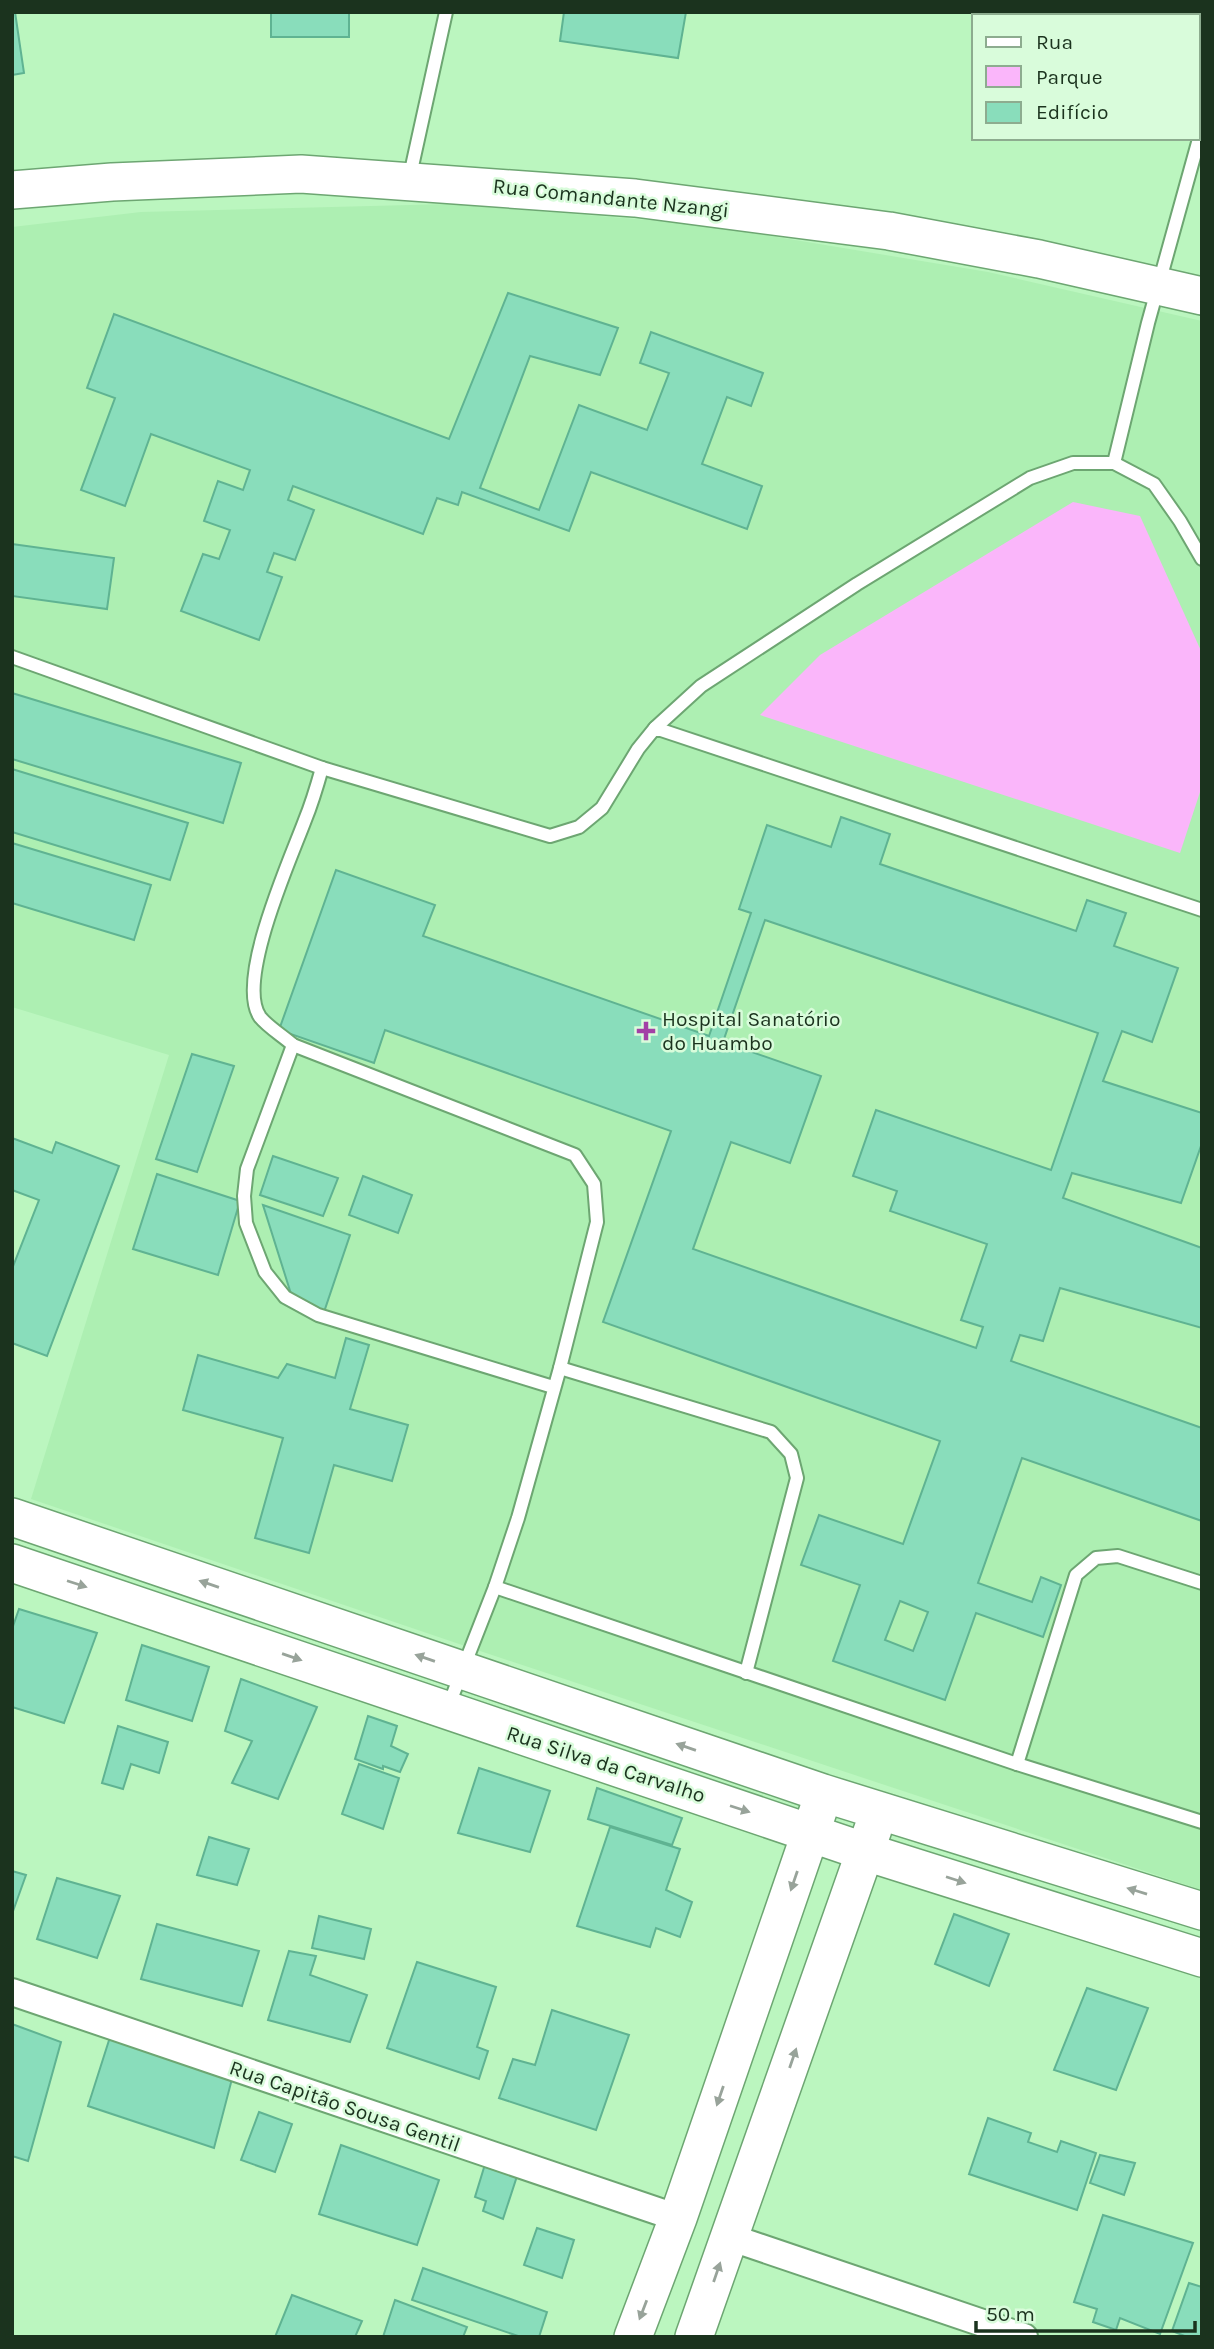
<svg xmlns="http://www.w3.org/2000/svg" width="1214" height="2349" font-family="Karla,sans-serif">
<style>
.built{fill:#adefb2}
.green{fill:#fab6fa}
.building{fill:#89ddbb;stroke:#5fb392;stroke-width:2;fill-rule:evenodd}
.lines{fill:none;stroke-linecap:round;stroke-linejoin:round}
.lane-casing{stroke:#6da672;stroke-width:16}
.street-casing{stroke:#6da672;stroke-width:30}
.secondary-casing{stroke:#6da672;stroke-width:40}
.lane{stroke:#fff;stroke-width:12}
.street{stroke:#fff;stroke-width:26}
.secondary{stroke:#fff;stroke-width:37}
.oneway{fill:#98a39a}
.poi-dot{fill:#a340a6;stroke:#d9fcdb;stroke-width:2.5}
.labels{text-anchor:middle;dominant-baseline:central;stroke-width:5;stroke-linejoin:round;paint-order:stroke}
.street-label{font-size:21px;fill:#1b331e;stroke:#d9fcdb}
.poi-label{font-size:21px;fill:#1b331e;stroke:#d9fcdb;text-anchor:start}
</style>
<rect width="100%" height="100%" fill="#bbf6bf"/>
<polygon class="built" points="449,204 698,224 988,272 1202,321 1202,1890 471,1648 31,1499 169,1055 12,1007 12,227 141,212"/>
<polygon class="green" points="1073,502 1140,516 1202,653 1202,786 1180,853 760,715 820,655"/>
<g class="building">
<polygon points="12,12 15,12 24,73 12,75"/>
<rect x="271" y="12" width="78" height="25"/>
<polygon points="564,12 686,12 678,58 560,41"/>
<polygon points="508,293 618,328 600,375 530,356 480,488 539,510 579,405 647,430 669,373 640,363 651,332 763,373 751,406 727,397 702,464 762,486 747,529 591,472 569,531 462,492 458,505 437,498 423,534 293,486 288,500 314,510 295,560 274,553 267,572 282,577 259,640 181,611 203,554 219,559 230,530 204,521 218,481 243,490 250,470 151,434 125,506 81,490 115,398 87,388 114,314 449,439"/>
<polygon points="12,544 114,558 107,609 12,596"/>
<polygon points="12,693 241,763 223,823 12,759"/>
<polygon points="12,769 188,823 170,880 12,832"/>
<path d="M 841,817 L 890,834 L 880,864 L 1076,931 L 1087,900 L 1126,913 L 1114,946 L 1178,968 L 1152,1042 L 1122,1031 L 1103,1081 L 1202,1113 L 1202,1143 L 1181,1203 L 1072,1173 L 1063,1198 L 1202,1248 L 1202,1328 L 1060,1288 L 1043,1341 L 1020,1335 L 1011,1361 L 1202,1428 L 1202,1521 L 1022,1458 L 978,1583 L 1032,1602 L 1041,1577 L 1061,1585 L 1043,1637 L 976,1613 L 945,1700 L 833,1661 L 860,1585 L 801,1565 L 819,1515 L 903,1544 L 940,1441 L 603,1322 L 671,1131 L 385,1030 L 374,1063 L 279,1030 L 336,870 L 435,905 L 423,936 L 709,1036 L 751,913 L 739,909 L 767,825 L 831,847 ZM 765,920 L 1098,1033 L 1051,1170 L 876,1110 L 853,1176 L 897,1191 L 890,1211 L 987,1244 L 961,1320 L 983,1327 L 976,1348 L 693,1249 L 731,1142 L 790,1163 L 821,1076 L 723,1042 ZM 900,1601 L 928,1612 L 913,1651 L 885,1640 Z"/>
<polygon points="12,843 151,885 134,940 12,903"/>
<polygon points="192,1054 234,1066 197,1172 156,1159"/>
<polygon points="12,1138 52,1153 56,1142 119,1166 47,1356 12,1343 12,1269 39,1200 12,1190"/>
<polygon points="273,1156 338,1178 323,1216 260,1195"/>
<polygon points="157,1174 240,1201 218,1275 133,1249"/>
<polygon points="363,1176 412,1195 398,1233 349,1215"/>
<polygon points="263,1205 350,1235 324,1312 292,1297"/>
<polygon points="346,1338 369,1345 350,1409 408,1425 392,1481 334,1465 309,1553 255,1538 283,1438 183,1410 198,1355 278,1378 287,1364 335,1378"/>
<polygon points="19,1609 97,1633 64,1723 12,1707 12,1629"/>
<polygon points="142,1645 209,1667 192,1721 126,1700"/>
<polygon points="241,1679 317,1707 278,1799 232,1783 252,1741 225,1731"/>
<polygon points="368,1716 397,1726 391,1746 408,1754 400,1772 383,1766 383,1769 355,1759"/>
<polygon points="118,1726 168,1742 159,1773 131,1764 123,1789 102,1783"/>
<polygon points="359,1764 399,1778 383,1829 342,1814"/>
<polygon points="479,1768 550,1791 530,1852 458,1833"/>
<polygon points="597,1788 682,1818 672,1845 588,1819"/>
<polygon points="610,1827 680,1849 666,1890 692,1902 680,1937 656,1928 650,1947 577,1926"/>
<polygon points="209,1837 249,1849 237,1885 197,1875"/>
<polygon points="12,1871 26,1875 12,1914"/>
<polygon points="57,1878 120,1896 97,1958 37,1939"/>
<polygon points="954,1914 1009,1934 989,1986 935,1964"/>
<polygon points="319,1916 371,1929 364,1959 312,1948"/>
<polygon points="157,1924 259,1951 242,2006 141,1979"/>
<polygon points="289,1951 316,1956 310,1975 367,1995 350,2042 268,2020"/>
<polygon points="417,1962 496,1987 477,2047 488,2051 479,2079 387,2048"/>
<polygon points="1087,1988 1148,2008 1116,2090 1054,2070"/>
<polygon points="552,2010 629,2035 596,2130 499,2098 513,2059 535,2065"/>
<polygon points="12,2024 61,2042 28,2161 12,2156"/>
<polygon points="111,2034 233,2075 214,2148 88,2106"/>
<polygon points="259,2112 292,2124 275,2172 241,2160"/>
<polygon points="988,2118 1031,2133 1028,2142 1057,2152 1061,2141 1096,2153 1077,2210 969,2174"/>
<polygon points="341,2145 439,2180 417,2245 319,2214"/>
<polygon points="1100,2155 1135,2163 1124,2195 1090,2183"/>
<polygon points="486,2161 518,2173 503,2219 483,2211 486,2201 475,2197"/>
<polygon points="1103,2215 1193,2243 1160,2334 1120,2318 1116,2330 1093,2322 1097,2309 1074,2302"/>
<polygon points="537,2228 574,2240 562,2278 524,2265"/>
<polygon points="423,2268 547,2312 539,2337 521,2337 412,2300"/>
<polygon points="1189,2283 1202,2287 1202,2337 1187,2337 1172,2331"/>
<polygon points="292,2295 362,2321 355,2337 275,2337"/>
<polygon points="395,2300 467,2327 463,2337 383,2337"/>
</g>
<g class="lines">
<defs>
<g id="lane">
<polyline points="409,180 446,12"/>
<polyline points="1114,463 1148,323 1202,128"/>
<polyline points="12,657 322,768"/>
<polyline points="655,728 701,686 857,584 1030,478 1073,463 1114,463 1154,484 1180,521 1202,559"/>
<path d="M 1202,910 L 655,728 L 638,749 L 602,808 L 579,827 L 550,836 L 322,768 C 317,786 312,803 305,820 C 291,858 235,981 260,1017 C 268,1027 283,1036 293,1045 L 575,1155 L 594,1184 L 597,1222 L 560,1368 L 518,1518 L 495,1587 L 1017,1764 L 1202,1822"/>
<polyline points="293,1045 247,1169 244,1196 246,1223 265,1272 285,1297 318,1315 553,1387"/>
<polyline points="560,1368 771,1432 791,1454 797,1478 746,1673"/>
<polyline points="448,1707 495,1587"/>
<polyline points="1017,1764 1076,1575 1096,1558 1118,1556 1202,1583"/>
</g>
<g id="street">
<polyline points="12,1992 678,2218"/>
<polyline points="729,2237 1024,2337"/>
</g>
<g id="secondary">
<polyline points="12,190 112,182 301,174 635,198 889,231 1039,259 1202,296"/>
<polyline points="12,1517 823,1793 1202,1911"/>
<polyline points="12,1563 866,1852 1202,1958"/>
<polyline points="633,2337 678,2218 818,1811"/>
<polyline points="694,2337 873,1829"/>
</g>
</defs>
<use href="#lane" class="lane-casing"/>
<use href="#street" class="street-casing"/>
<use href="#secondary" class="secondary-casing"/>
<use href="#lane" class="lane"/>
<use href="#street" class="street"/>
<use href="#secondary" class="secondary"/>
</g>
<defs><path id="oneway-solid" d="M-6-.8H1V-3.2L6.5 0L1 3.2V.8H-6Z" transform="scale(1.75)"/></defs>
<g class="oneway">
<use href="#oneway-solid" transform="translate(77 1584) rotate(18)"/>
<use href="#oneway-solid" transform="translate(209 1584) rotate(-161)"/>
<use href="#oneway-solid" transform="translate(292 1657) rotate(19)"/>
<use href="#oneway-solid" transform="translate(425 1658) rotate(-161)"/>
<use href="#oneway-solid" transform="translate(686 1747) rotate(-161)"/>
<use href="#oneway-solid" transform="translate(740 1809) rotate(18)"/>
<use href="#oneway-solid" transform="translate(956 1880) rotate(18)"/>
<use href="#oneway-solid" transform="translate(794 1881) rotate(109)"/>
<use href="#oneway-solid" transform="translate(1137 1891) rotate(-163)"/>
<use href="#oneway-solid" transform="translate(793 2058) rotate(-71)"/>
<use href="#oneway-solid" transform="translate(720 2096) rotate(109)"/>
<use href="#oneway-solid" transform="translate(717 2272) rotate(-71)"/>
<use href="#oneway-solid" transform="translate(643 2310) rotate(111)"/>
</g>
<path class="poi-dot" d="M642.5 1020.5h7v7h7v7h-7v7h-7v-7h-7v-7h7z"/>
<g class="labels">
<g class="street-label">
<text transform="translate(611 198) rotate(6)">Rua Comandante Nzangi</text>
<text transform="translate(606 1764) rotate(18)">Rua Silva da Carvalho</text>
<text transform="translate(345 2106) rotate(19)">Rua Capitão Sousa Gentil</text>
</g>
<g class="poi-label">
<text x="662" y="1019">Hospital Sanatório<tspan x="662" dy="24">do Huambo</tspan></text>
</g>
</g>
<rect width="1214" height="2349" fill="none" stroke="#1b331e" stroke-width="28"/>
<rect x="972" y="14" width="228" height="126" fill="#d9fcdb" stroke="#8dac8f" stroke-width="2"/>
<rect x="986" y="37" width="35" height="10" fill="#ffffff" stroke="#8dac8f" stroke-width="2"/>
<text x="1036" y="49" font-size="21" fill="#1b331e">Rua</text>
<rect x="986" y="66" width="35" height="21" fill="#fab6fa" stroke="#8dac8f" stroke-width="2"/>
<text x="1036" y="84" font-size="21" fill="#1b331e">Parque</text>
<rect x="986" y="102" width="35" height="21" fill="#89ddbb" stroke="#8dac8f" stroke-width="2"/>
<text x="1036" y="119" font-size="21" fill="#1b331e">Edifício</text>
<path d="M976 2321v10h219v-10" fill="none" stroke="#1b331e" stroke-width="3.5"/>
<text x="986" y="2321" font-size="21" fill="#1b331e" stroke="#d9fcdb" stroke-width="5" paint-order="stroke">50 m</text>
</svg>
